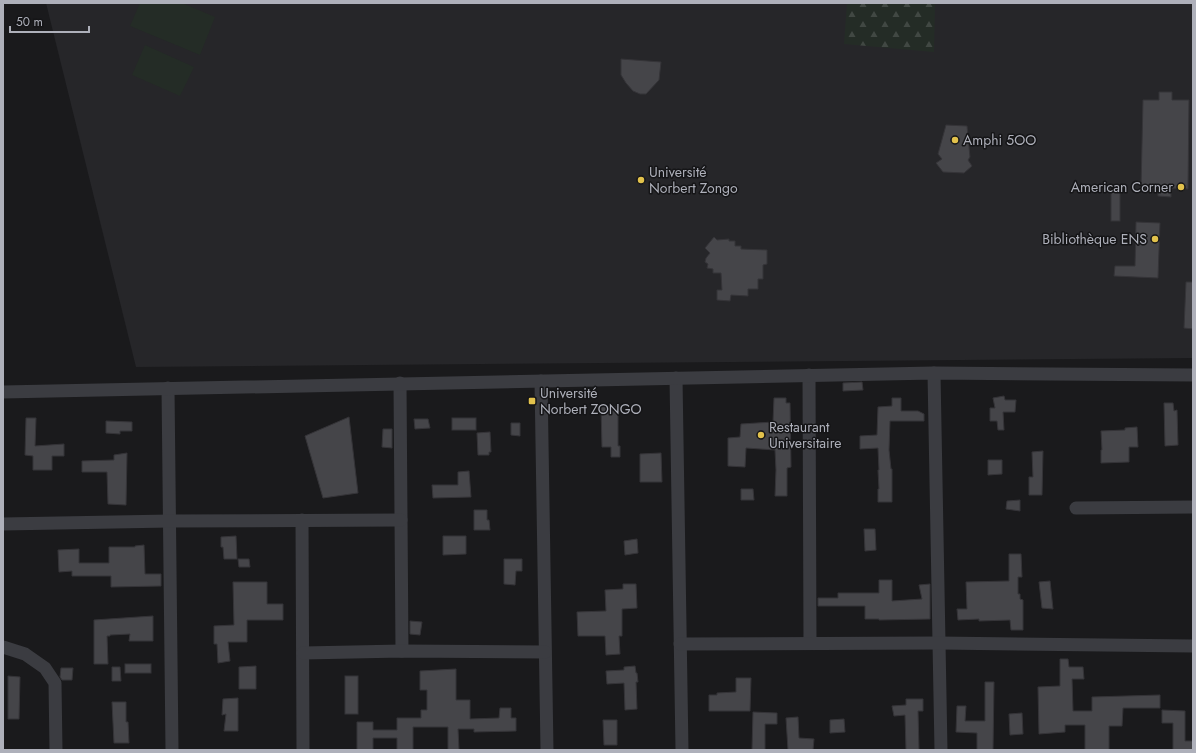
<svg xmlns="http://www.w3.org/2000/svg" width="1196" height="753" font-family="Jost,sans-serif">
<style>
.built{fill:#262629}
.forest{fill:url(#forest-firs)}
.pitch{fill:#242c26}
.building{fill:#454549;stroke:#353438}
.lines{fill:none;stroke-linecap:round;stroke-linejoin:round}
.minor{stroke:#3b3c41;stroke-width:13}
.poi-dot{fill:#e2c24c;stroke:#151517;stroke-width:1.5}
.labels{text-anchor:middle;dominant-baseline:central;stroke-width:3;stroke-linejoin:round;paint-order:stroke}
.poi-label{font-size:14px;fill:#aeb0ba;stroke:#151517;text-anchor:start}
</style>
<defs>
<pattern id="forest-firs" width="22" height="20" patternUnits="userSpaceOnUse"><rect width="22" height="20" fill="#242c26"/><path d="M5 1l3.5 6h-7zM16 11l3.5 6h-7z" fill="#414843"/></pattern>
</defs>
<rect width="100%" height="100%" fill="#1a1a1c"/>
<polygon class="built" points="46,3 1193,3 1193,358 136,367"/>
<polygon class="forest" points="847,3 935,3 934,52 844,44"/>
<g class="pitch">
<polygon points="140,3 182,3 215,17 200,55 130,26"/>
<polygon points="145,45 194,67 180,96 132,75"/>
</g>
<g class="building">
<polygon points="621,59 661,62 659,80 646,94 640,94 633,91 626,83 621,75"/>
<polygon points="1159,92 1172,92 1172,100 1189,100 1188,189 1171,188 1171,197 1158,196 1158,188 1141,188 1143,100 1159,100"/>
<polygon points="946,125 967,126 970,157 968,160 972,166 964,173 943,172 936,163 942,159 938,154"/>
<rect x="1111" y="192" width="9" height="29"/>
<polygon points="1136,222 1160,223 1158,278 1114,276 1115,266 1135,266"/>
<polygon points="714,237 717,240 729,239 729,241 735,241 735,246 741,246 741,249 767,250 767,264 763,265 763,279 758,279 758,289 748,289 748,296 731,295 730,301 717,300 717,290 722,290 721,273 713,273 713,269 707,268 708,264 705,262 706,258 710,253 705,248"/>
<polygon points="1186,282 1193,282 1193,329 1184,328"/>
<polygon points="862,382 863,390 843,391 843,383"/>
<polygon points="1004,396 1005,400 1016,400 1015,412 1003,412 1004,430 998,430 997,421 990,421 990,408 995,408 993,398"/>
<polygon points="774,398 786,398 786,403 790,403 791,467 787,468 787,496 775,496 776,470 775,450 746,448 745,467 728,466 728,438 740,437 741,424 773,422"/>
<polygon points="892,398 901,398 901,411 918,411 924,414 924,421 890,421 889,450 891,469 892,469 892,502 878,502 878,489 879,489 878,470 879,470 878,448 860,449 860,436 877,435 878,407 892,406"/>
<polygon points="1164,403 1173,403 1174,411 1177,410 1178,445 1165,446"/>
<polygon points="601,407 618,407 618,446 620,446 620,457 611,457 611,447 602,447"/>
<polygon points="349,417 358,493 323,498 305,436"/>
<polygon points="26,418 36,418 35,446 64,444 64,456 52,456 52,470 33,470 33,456 25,455"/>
<rect x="452" y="418" width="24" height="12"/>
<polygon points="414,419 428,419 430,428 415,429"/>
<polygon points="106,421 132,422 132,431 120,431 120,434 106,433"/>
<polygon points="511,423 520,423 520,436 511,435"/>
<polygon points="1137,427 1138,447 1129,447 1129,462 1101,463 1101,450 1102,450 1101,431 1125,430 1125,428"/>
<polygon points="383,429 392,429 392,448 382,447"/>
<polygon points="490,432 491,452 489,452 489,455 478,455 477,433"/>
<polygon points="1043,451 1042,495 1029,495 1029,477 1033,477 1032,452"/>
<polygon points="127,453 126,505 108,504 107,472 82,472 82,461 114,460 114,455"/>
<polygon points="661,453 662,482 640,482 640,454"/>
<polygon points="988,460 1002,460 1002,474 988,475"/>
<polygon points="469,471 471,497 433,498 432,485 458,485 458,472"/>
<polygon points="741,489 753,489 754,500 741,500"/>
<polygon points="1020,500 1020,511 1006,509 1007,501"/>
<polygon points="474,510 487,510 487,520 489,520 490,530 474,530"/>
<polygon points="864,529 875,529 876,550 865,551"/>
<polygon points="236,536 237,559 224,559 223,547 221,547 221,537"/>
<polygon points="443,536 466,536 466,554 443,555"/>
<polygon points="637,539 638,553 625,555 624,541"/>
<polygon points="144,545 145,574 161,574 161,586 111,587 111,576 72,576 72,571 59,572 58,550 79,549 79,563 109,563 109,547 135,547 135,546"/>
<polygon points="1009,554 1021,554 1022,577 1018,577 1018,594 1020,594 1020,599 1023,600 1023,630 1011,630 1010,620 979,621 979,619 958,620 957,609 967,609 966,582 1009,581"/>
<polygon points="238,559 249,559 250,567 239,567"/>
<polygon points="504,559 522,559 522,571 516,571 515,585 504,584"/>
<polygon points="879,580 892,580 892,601 922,599 919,585 930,584 930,619 879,620 879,619 865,619 865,606 818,606 818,598 838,598 838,593 879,593"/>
<polygon points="1050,581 1053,609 1042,608 1039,582"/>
<polygon points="233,582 267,582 267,604 283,604 283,620 247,620 247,642 228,642 230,661 218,663 217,644 214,644 214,626 234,625"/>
<polygon points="623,584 636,584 637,608 622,609 622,636 619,636 620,654 606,655 605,636 578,636 577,612 606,611 605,590 623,589"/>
<polygon points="153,616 153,641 129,641 130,634 110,635 110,636 107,636 108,664 94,664 94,620"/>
<polygon points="410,621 422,622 420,635 410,634"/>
<polygon points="1060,659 1068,659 1069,667 1083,667 1084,679 1072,679 1073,711 1092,711 1092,697 1160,695 1160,708 1123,708 1122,726 1109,726 1109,750 1085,750 1085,725 1065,725 1065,732 1039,734 1038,687 1060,686"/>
<rect x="125" y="664" width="26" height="9"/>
<polygon points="256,666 256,689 239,689 239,667"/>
<polygon points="635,666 636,673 637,673 638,682 636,682 637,709 625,710 624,683 607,684 606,671 624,670 624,667"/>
<polygon points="112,667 120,667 121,681 112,681"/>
<polygon points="61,668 73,668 72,680 62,680 60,677"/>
<polygon points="456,669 456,700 470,700 470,719 499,718 500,708 511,708 511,718 516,718 516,731 474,732 474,729 458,729 459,750 448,750 448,727 413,727 413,750 397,750 397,738 373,738 373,750 357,750 357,722 373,722 373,730 397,730 397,718 421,718 421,710 427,710 427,690 420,690 420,671"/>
<polygon points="8,676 20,677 19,719 8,719"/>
<rect x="345" y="676" width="13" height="38"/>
<polygon points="736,678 751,678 750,711 709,711 709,695 717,695 717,693 736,692"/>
<polygon points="985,682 994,682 993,750 977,750 977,733 956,732 957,706 966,706 965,721 985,721"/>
<polygon points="238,698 238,731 224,731 226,714 222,715 223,699"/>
<polygon points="906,699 923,699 923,711 918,711 919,750 906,750 905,715 894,716 892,706 906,705"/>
<polygon points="112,702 126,702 126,722 128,722 129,743 114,743"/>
<polygon points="1162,710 1185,711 1185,741 1193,741 1193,750 1173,750 1173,723 1162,723"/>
<polygon points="753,712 777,713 777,724 765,724 765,750 752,750"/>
<polygon points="1022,713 1023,734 1010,735 1009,714"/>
<polygon points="798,717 799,738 814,739 813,750 788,750 786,718"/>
<polygon points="844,719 845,732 830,733 830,720"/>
<polygon points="603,720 617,720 617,745 604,745"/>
</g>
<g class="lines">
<g class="minor">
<polyline points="934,373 941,750"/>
<polyline points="809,375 810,643"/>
<polyline points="676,378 682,750"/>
<polyline points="541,381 547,750"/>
<polyline points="400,383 402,651"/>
<polyline points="168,388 172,750"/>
<polyline points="3,392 934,373 1193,375"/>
<polyline points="1076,508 1193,507"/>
<polyline points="302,520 303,750"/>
<polyline points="3,524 170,521 401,520"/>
<polyline points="680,644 939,643 1193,646"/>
<polyline points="3,647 25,654 45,668 55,683 56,750"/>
<polyline points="303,653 402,651 545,652"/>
</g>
</g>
<g class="poi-dot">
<circle cx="955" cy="140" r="4"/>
<circle cx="641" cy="180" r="4"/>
<circle cx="1181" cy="187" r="4"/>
<circle cx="1155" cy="239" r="4"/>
<rect x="528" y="397" width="8" height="8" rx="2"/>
<circle cx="761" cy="435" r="4"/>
</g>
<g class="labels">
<g class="poi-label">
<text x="963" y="140">Amphi 5OO</text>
<text x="649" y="172">Université<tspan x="649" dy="16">Norbert Zongo</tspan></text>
<text x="1173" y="187" text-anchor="end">American Corner</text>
<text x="1147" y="239" text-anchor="end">Bibliothèque ENS</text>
<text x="540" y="393">Université<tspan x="540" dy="16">Norbert ZONGO</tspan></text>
<text x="769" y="427">Restaurant<tspan x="769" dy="16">Universitaire</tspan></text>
</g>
</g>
<rect width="1196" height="753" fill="none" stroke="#aeb0ba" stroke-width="8"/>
<path d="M10 26v6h79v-6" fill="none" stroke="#aeb0ba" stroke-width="2"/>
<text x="16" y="26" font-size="12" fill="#aeb0ba" stroke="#151517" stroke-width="3" paint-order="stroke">50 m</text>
</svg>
